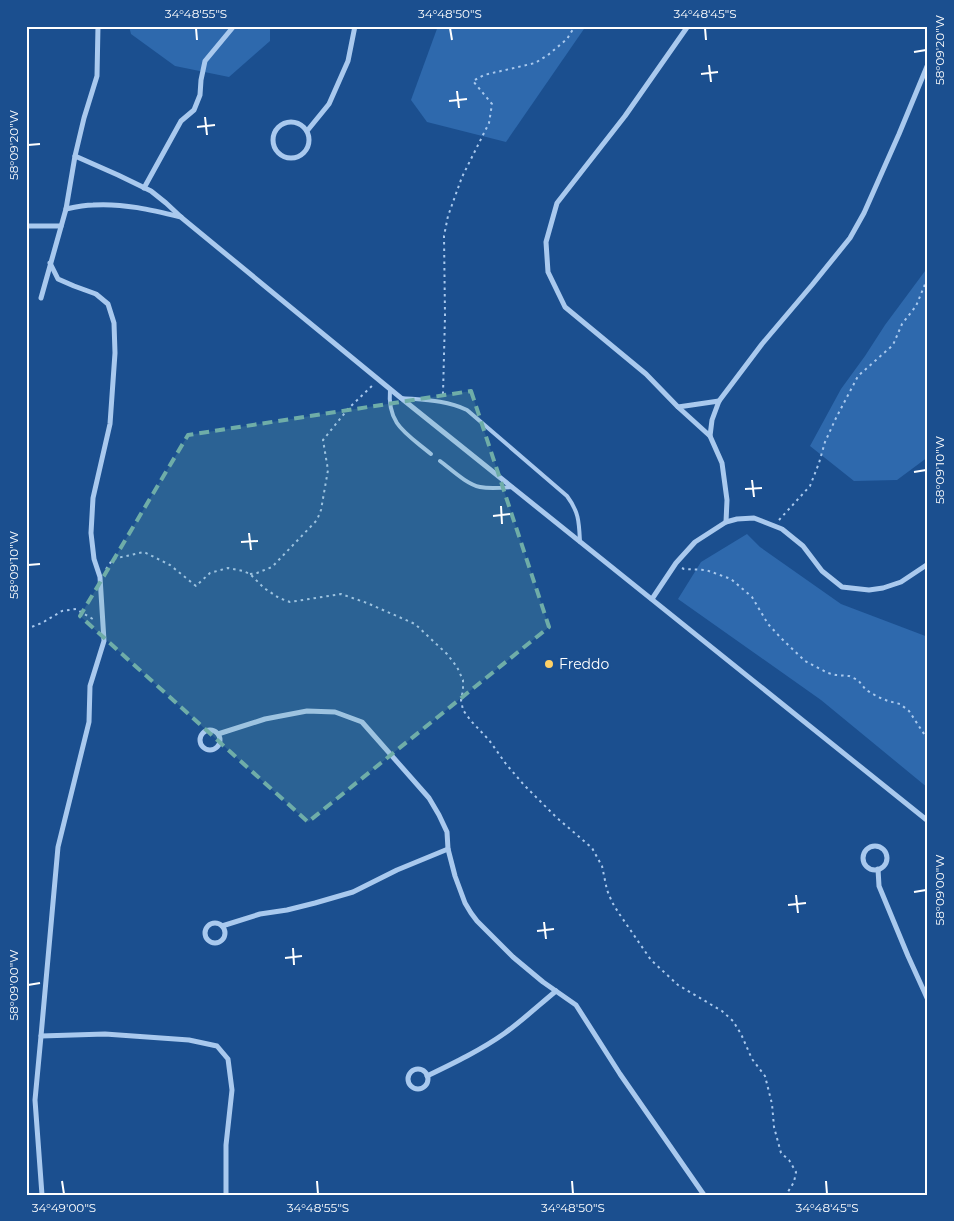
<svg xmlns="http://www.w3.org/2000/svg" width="954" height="1221" font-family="Montserrat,sans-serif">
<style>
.green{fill:#2e69ad}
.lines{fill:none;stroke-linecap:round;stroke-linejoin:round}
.path{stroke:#a9c9ee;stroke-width:2;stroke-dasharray:2.5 4;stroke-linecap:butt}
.service{stroke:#a9c9ee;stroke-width:4}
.minor{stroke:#a9c9ee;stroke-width:5}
.marked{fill:#6fada8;fill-opacity:0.2;stroke:#6fada8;stroke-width:4;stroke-dasharray:10 6;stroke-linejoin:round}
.ticks{fill:none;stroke:#fff;stroke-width:2}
.poi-dot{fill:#ffd166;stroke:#1b4f8f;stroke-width:2}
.labels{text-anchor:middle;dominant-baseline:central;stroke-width:4;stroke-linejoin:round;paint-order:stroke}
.poi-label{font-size:14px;fill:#fff;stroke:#1b4f8f;text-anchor:start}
.neatline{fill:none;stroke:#fff;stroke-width:2}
.ticks-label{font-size:12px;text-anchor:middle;fill:#fff}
</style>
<rect width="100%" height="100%" fill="#1b4f8f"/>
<g class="green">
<polygon points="129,26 270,26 270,41 229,77 175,66 131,34"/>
<polygon points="438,26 586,26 506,142 427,122 411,100"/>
<polygon points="928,267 928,457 897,480 854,481 810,446 841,389 865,356 885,325"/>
<polygon points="747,534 760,547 841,604 928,637 928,788 821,700 678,599 701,562"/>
</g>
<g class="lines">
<g class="path">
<polyline points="443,394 445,316 444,236 448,216 462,177 489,123 492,104 473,81 484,75 535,63 548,55 567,39 575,26"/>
<polyline points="779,520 810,486 819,463 825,442 836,418 858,376 893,345 902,324 916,306 928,277"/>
<polyline points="682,568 684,569 706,570 731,579 752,597 768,624 781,638 805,661 828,673 836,675 849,676 858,680 866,690 878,697 888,701 900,704 909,711 928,740"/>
<polyline points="106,569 113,559 144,552 170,565 196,586 210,573 228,568 243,571 250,574 264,588 279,598 290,602 341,594 367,603 415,624 447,654 457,667 463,680 463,690 461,700 463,710 471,721 489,740 506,764 524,785 556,817 592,848 602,866 607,890 612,902 618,912 651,960 678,985 722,1011 733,1021 741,1034 752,1059 765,1076 772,1104 774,1127 781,1153 789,1160 796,1172 794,1182 786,1195"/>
<polyline points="250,574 257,573 272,567 317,520 321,510 328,470 323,440 348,409 373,385"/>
<polyline points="26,629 42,623 62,611 76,609 96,621"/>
</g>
<g class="service">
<path d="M 390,389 C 387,425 406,433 431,454"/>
<path d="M 401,398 C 424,400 446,400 467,410 L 567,496 C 579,512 579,522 580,542"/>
<path d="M 440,461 C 451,469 466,484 480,487 C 490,489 501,488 512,487"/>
</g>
<g class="minor">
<polyline points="688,26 625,116 557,203 546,242 548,272 565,307 646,374 678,407 710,436 722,463 727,500 726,522"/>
<circle cx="291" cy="140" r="18"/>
<polyline points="307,131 329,104 348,61 355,26"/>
<polyline points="75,156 118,175 151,191 166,203 182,218 401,398 928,821"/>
<polyline points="144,188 181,121 194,110 200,95 201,80 205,61 234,26"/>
<path d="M 66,209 C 75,207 84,205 93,205 C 123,203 152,210 181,217"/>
<polyline points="26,226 61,226"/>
<polyline points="41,298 66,209 75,156 84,118 97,76 98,26"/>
<polyline points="678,407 719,401"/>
<polyline points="710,436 712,420 719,401 762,344 812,285 850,238 864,213 899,134 928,64"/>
<polyline points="652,599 676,563 695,542 726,522 737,519 754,518 782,529 803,546 822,571 842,587 869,590 883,588 901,582 928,564"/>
<circle cx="210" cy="740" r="10"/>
<polyline points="218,734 265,719 307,711 335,712 362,722 429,798 439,815 447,832 448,849 455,876 465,903 471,913 477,921 513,957 543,982 576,1005 620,1074 704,1195"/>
<circle cx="875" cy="858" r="12"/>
<polyline points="878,869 879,886 908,956 928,1000"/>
<circle cx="215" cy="933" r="10"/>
<polyline points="222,926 260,914 287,910 315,903 353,892 397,870 448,849"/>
<polyline points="41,1036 105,1034 189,1040 217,1046 228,1059 232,1090 226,1145 226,1195"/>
<circle cx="418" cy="1079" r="10"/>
<path d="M 427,1076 C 454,1063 481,1050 505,1033 C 523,1020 539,1005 556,991"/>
<polyline points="42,1195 35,1100 41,1036 58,847 89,722 90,686 104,641 100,577 94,559 91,533 93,498 110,424 115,353 114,323 108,304 96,294 74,286 58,279 50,263"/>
</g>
</g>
<path class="marked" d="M 471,391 L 549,627 L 308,822 L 80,616 L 188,435 Z"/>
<path class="ticks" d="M 196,28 L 197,40M 450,28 L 452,40M 705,28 L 706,40M 914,52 L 926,50M 709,65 L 711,82M 701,74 L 718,72M 457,91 L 459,108M 449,101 L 467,99M 205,117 L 207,135M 197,127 L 215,125M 28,145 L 40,144M 914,472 L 926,470M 752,480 L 754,497M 745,489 L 762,488M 501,506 L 502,524M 493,516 L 510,514M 249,533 L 251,550M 241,542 L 258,541M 28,565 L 40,564M 914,892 L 926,890M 796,895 L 798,913M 788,905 L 806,903M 544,922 L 546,939M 537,931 L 554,929M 293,948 L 294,965M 285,958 L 302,956M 28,985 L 40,983M 62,1181 L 64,1194M 317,1181 L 318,1194M 572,1181 L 573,1194M 826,1181 L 827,1194"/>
<circle class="poi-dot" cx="549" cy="664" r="5"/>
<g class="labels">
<g class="poi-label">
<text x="559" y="664">Freddo</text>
</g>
</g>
<rect width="954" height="1221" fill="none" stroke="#1b4f8f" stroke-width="55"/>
<rect x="28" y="28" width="898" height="1166" class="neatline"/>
<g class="ticks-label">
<text x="196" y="18">34°48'55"S</text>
<text x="450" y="18">34°48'50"S</text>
<text x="705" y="18">34°48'45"S</text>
<text transform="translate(940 50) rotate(-90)" y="4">58°09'20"W</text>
<text transform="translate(14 145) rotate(-90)" y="4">58°09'20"W</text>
<text transform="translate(940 470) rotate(-90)" y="4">58°09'10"W</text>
<text transform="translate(14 565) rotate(-90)" y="4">58°09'10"W</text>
<text transform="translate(940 890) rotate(-90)" y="4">58°09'00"W</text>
<text transform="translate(14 985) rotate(-90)" y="4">58°09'00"W</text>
<text x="64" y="1212">34°49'00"S</text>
<text x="318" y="1212">34°48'55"S</text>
<text x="573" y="1212">34°48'50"S</text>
<text x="827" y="1212">34°48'45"S</text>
</g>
</svg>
